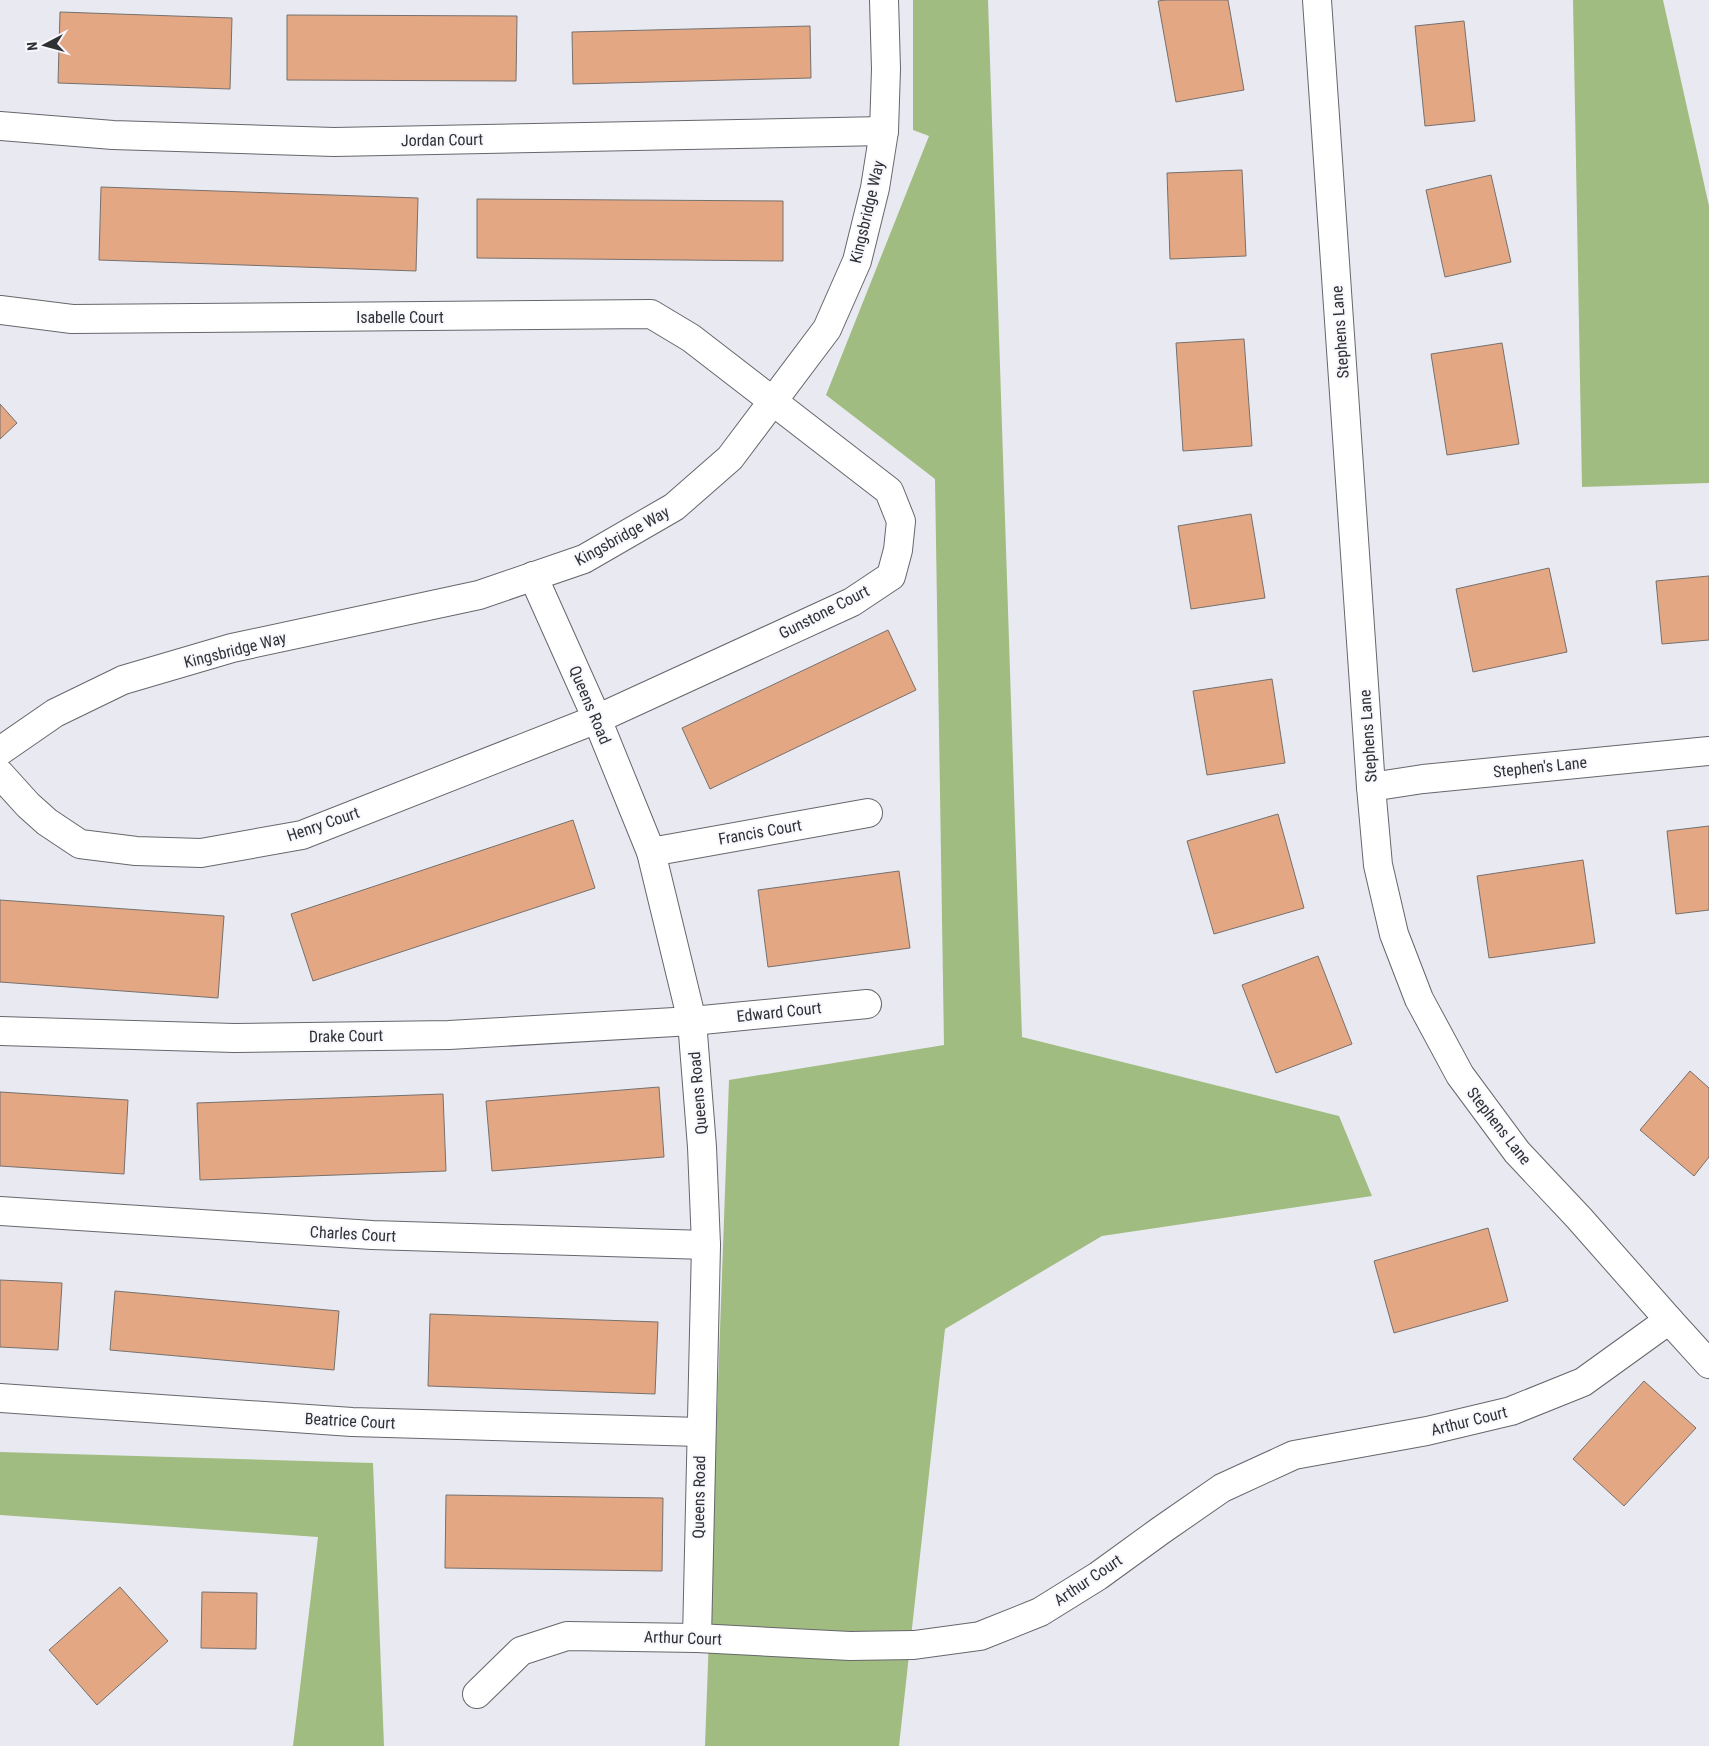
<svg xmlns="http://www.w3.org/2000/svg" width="1709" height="1746" font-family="'Roboto Condensed',sans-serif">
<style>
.forest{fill:#a0bc81}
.building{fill:#e4a784;stroke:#76706d}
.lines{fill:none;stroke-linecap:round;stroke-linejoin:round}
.minor-casing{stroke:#66666c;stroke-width:30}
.minor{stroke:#fff;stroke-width:28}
.labels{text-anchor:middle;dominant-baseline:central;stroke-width:4;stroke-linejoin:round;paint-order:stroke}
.street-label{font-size:16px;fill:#303133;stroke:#f7f7fe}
</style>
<rect width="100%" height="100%" fill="#e9eaf1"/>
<g class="forest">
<polygon points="913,0 988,0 1022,1037 1339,1116 1372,1196 1102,1236 945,1329 899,1746 705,1746 729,1080 944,1045 935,479 826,395 929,136 913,130"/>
<polygon points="1573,0 1663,0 1709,206 1709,483 1582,487"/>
<polygon points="0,1452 373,1463 384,1746 293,1746 318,1537 0,1515"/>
</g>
<g class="building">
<polygon points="1166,0 1228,0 1244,90 1176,102 1158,1"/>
<polygon points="60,12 232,18 230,89 58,83"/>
<polygon points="287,15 517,16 516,81 287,80"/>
<polygon points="1464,21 1475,121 1425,126 1415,26"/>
<polygon points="810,26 811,78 573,84 572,32"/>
<polygon points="1242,170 1246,256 1170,259 1167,173"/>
<polygon points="1491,175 1511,262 1445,277 1426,190"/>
<polygon points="101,187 418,198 416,271 99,260"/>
<polygon points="477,199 783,201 783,261 477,258"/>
<polygon points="1244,339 1252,446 1183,451 1176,343"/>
<polygon points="1502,343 1519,444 1447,455 1431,354"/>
<polygon points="0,404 17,423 0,439"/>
<polygon points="1251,514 1265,598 1191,609 1178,526"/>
<polygon points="1549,568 1567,652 1473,672 1456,589"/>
<polygon points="1709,576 1709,640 1662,644 1656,581"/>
<polygon points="888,630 916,690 710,789 682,728"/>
<polygon points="1272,679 1285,763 1207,775 1193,691"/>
<polygon points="1278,814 1304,908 1214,934 1187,841"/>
<polygon points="573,820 595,888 313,981 291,914"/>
<polygon points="1709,826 1709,910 1676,914 1667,831"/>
<polygon points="1583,860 1595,943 1489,958 1477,876"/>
<polygon points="899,871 910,948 768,967 758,890"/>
<polygon points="0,900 224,916 218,998 0,982"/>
<polygon points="1318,956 1352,1044 1276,1073 1242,985"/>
<polygon points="1690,1071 1709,1088 1709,1157 1694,1176 1640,1130"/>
<polygon points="659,1087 664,1157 492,1171 486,1101"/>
<polygon points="0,1092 128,1100 124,1174 0,1166"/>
<polygon points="443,1094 446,1171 200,1180 197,1103"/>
<polygon points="1488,1228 1508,1301 1394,1333 1374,1261"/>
<polygon points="0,1280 62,1283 58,1350 0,1347"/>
<polygon points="115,1291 339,1311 334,1370 110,1350"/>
<polygon points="430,1314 658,1322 655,1394 428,1386"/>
<polygon points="1644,1381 1696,1428 1624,1506 1573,1459"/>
<polygon points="446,1495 663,1498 662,1571 445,1568"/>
<polygon points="120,1587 168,1641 97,1705 49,1650"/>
<polygon points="202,1592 257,1593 256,1649 201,1648"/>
</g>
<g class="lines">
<defs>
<g id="minor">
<polyline points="1317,0 1371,787 1378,865 1394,934 1419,999 1460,1075 1517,1152 1579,1218 1669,1320 1709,1364"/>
<polyline points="0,126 113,135 334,142 884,131"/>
<polyline points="0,310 72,319 651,314 691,338 889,491 901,521 898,550 891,576 852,602 597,719 302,835 201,853 136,851 80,844 47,822 28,805 0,774"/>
<polyline points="533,576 597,719 651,852 692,1021 702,1147 706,1245 697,1638"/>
<polyline points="0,751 55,713 123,680 232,648 479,595 584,559 674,507 730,458 827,329 857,261 875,188 884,131 886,69 884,0"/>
<polyline points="1371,787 1423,779 1709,751"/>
<polyline points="651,852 868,813"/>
<polyline points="0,1031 234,1038 449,1035 692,1021 867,1004"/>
<polyline points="0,1211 372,1235 706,1245"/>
<polyline points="0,1398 352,1422 700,1432"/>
<polyline points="477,1694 521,1651 567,1636 697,1638 850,1646 914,1645 980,1636 1040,1612 1098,1576 1160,1531 1222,1488 1294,1455 1427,1431 1511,1411 1583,1382 1669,1320"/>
</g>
</defs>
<use href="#minor" class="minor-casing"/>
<use href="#minor" class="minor"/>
</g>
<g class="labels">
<g class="street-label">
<text transform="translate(442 140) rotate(-1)">Jordan Court</text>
<text transform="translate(867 212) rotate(-77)">Kingsbridge Way</text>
<text x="400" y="317">Isabelle Court</text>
<text transform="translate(1340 332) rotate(-94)">Stephens Lane</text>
<text transform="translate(622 536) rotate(-29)">Kingsbridge Way</text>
<text transform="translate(824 612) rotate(-27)">Gunstone Court</text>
<text transform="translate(235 650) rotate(-14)">Kingsbridge Way</text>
<text transform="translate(590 705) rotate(67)">Queens Road</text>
<text transform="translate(1368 736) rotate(-94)">Stephens Lane</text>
<text transform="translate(1540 767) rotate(-6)">Stephen's Lane</text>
<text transform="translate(323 824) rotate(-19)">Henry Court</text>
<text transform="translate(760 832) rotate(-10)">Francis Court</text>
<text transform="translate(779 1012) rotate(-6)">Edward Court</text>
<text transform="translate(346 1036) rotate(-1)">Drake Court</text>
<text transform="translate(698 1093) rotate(-95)">Queens Road</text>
<text transform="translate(1499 1126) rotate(52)">Stephens Lane</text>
<text transform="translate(353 1234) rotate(3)">Charles Court</text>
<text transform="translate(350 1421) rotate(3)">Beatrice Court</text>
<text transform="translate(1469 1421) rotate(-14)">Arthur Court</text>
<text transform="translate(699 1497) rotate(-89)">Queens Road</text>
<text transform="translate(1088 1580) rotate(-34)">Arthur Court</text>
<text transform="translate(683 1638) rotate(2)">Arthur Court</text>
</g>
</g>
<g transform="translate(45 45) rotate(264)" stroke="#f7f7fe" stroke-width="4" paint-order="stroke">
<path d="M0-4L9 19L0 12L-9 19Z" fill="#303133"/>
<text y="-8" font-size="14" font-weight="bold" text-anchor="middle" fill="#303133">N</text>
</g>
</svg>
